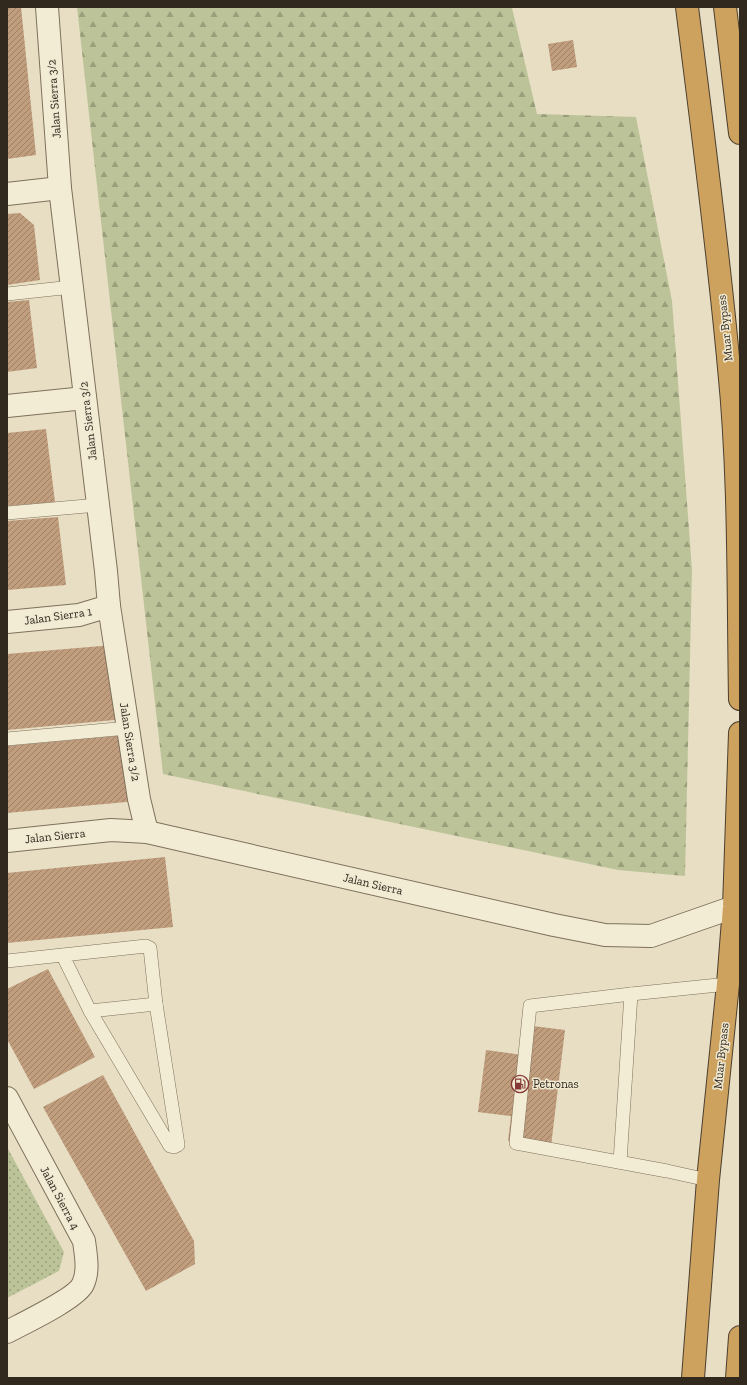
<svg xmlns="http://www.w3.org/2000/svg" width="747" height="1385" font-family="'Zilla Slab',serif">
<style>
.grass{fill:url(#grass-dots)}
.forest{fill:url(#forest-firs)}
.building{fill:url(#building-hatch)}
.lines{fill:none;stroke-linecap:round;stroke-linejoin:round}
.lane-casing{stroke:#7f705c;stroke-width:14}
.street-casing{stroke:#7f705c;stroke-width:24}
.highway-casing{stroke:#4d3f30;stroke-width:24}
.lane{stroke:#f3ecd5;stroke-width:13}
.street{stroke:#f3ecd5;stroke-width:22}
.highway{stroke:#cca25e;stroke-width:22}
.labels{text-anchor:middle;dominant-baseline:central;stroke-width:3;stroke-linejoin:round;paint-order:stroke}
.street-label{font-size:12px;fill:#31281e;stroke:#f0e9d1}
.poi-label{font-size:12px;fill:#31281e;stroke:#f0e9d1;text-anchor:start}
</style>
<defs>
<pattern id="grass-dots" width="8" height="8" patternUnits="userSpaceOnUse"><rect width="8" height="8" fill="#bcc398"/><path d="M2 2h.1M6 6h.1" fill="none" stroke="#999e7b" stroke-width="1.8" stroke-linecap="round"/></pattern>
<pattern id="forest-firs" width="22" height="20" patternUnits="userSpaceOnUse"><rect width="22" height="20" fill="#bcc398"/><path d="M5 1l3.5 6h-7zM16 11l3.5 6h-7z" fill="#999e7b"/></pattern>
<pattern id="building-hatch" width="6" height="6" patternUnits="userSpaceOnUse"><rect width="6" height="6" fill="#c09d7d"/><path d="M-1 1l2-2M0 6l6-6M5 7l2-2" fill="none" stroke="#9d8066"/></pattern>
</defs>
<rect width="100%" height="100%" fill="#e7dec3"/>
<polygon class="grass" points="7,1147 64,1252 59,1271 7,1298"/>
<polygon class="forest" points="77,7 501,7 512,8 537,114 636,117 672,301 692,570 685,876 618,870 163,774"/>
<g class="building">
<polygon points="7,7 21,7 36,155 7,159"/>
<polygon points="573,40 577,67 552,71 548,44"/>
<polygon points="20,213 34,225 40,280 7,285 7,214"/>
<polygon points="29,300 37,368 7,372 7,302"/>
<polygon points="46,429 55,502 7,506 7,433"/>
<polygon points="58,517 66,585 7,590 7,521"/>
<polygon points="113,645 125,719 7,730 7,654"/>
<polygon points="127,735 137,801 7,813 7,746"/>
<polygon points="165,857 173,927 7,943 7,873"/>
<polygon points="48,969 95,1057 34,1089 7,1039 7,989"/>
<polygon points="525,1025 565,1030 551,1146 508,1141 511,1116 478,1112 486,1050 522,1055"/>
<polygon points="103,1075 194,1241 195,1264 146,1291 43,1107"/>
</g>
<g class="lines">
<defs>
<g id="lane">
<polyline points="7,294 72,287"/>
<polyline points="7,513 98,505"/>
<polyline points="7,739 128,728"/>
<polyline points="7,961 146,946 150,948 156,1004 177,1138 178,1145 174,1147 170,1146 90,1011 63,956"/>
<polyline points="90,1011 156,1004"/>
<polyline points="620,1162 631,994"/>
<polyline points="708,1180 667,1171 516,1143 530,1006 631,994 728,984"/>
</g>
<g id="street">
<polyline points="47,7 60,188 106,571 109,606 139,799 147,832"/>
<polyline points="7,194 60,188"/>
<polyline points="7,406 85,398"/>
<polyline points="7,622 79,615 109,606"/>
<polyline points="7,841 111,830 147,832 554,925 605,935 651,936 734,907"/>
<path d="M 7,1098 L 84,1241 C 86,1256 89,1271 83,1284 C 77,1298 22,1324 7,1332"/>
</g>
<g id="highway">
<path d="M 687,7 C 702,127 718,247 729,368 C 740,478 738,588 740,699"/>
<polyline points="725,7 740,133"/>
<polyline points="693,1378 708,1180 728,984 734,907 740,733"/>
<polyline points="737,1378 740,1337"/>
</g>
</defs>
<use href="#lane" class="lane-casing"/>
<use href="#street" class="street-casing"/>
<use href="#highway" class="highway-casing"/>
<use href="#lane" class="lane"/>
<use href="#street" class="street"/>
<use href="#highway" class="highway"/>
</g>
<defs>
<symbol id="fuel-ring" viewBox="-11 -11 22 22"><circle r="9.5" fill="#f0e9d1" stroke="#863834" stroke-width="1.5"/><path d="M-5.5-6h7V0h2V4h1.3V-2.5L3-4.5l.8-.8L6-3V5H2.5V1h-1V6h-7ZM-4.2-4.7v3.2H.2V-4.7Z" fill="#863834"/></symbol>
</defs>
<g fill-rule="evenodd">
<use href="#fuel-ring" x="510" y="1074" width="20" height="20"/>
</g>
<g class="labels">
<g class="street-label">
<text transform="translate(54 99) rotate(-94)">Jalan Sierra 3/2</text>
<text transform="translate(725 328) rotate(-96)">Muar Bypass</text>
<text transform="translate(88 421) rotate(-97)">Jalan Sierra 3/2</text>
<text transform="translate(58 616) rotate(-8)">Jalan Sierra 1</text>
<text transform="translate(130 742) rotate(81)">Jalan Sierra 3/2</text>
<text transform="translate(55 836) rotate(-6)">Jalan Sierra</text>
<text transform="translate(373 884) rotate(13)">Jalan Sierra</text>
<text transform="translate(721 1056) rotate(-84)">Muar Bypass</text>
<text transform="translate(60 1198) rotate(62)">Jalan Sierra 4</text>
</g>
<g class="poi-label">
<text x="533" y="1084">Petronas</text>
</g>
</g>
<rect width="747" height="1385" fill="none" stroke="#31281e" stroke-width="16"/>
</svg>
